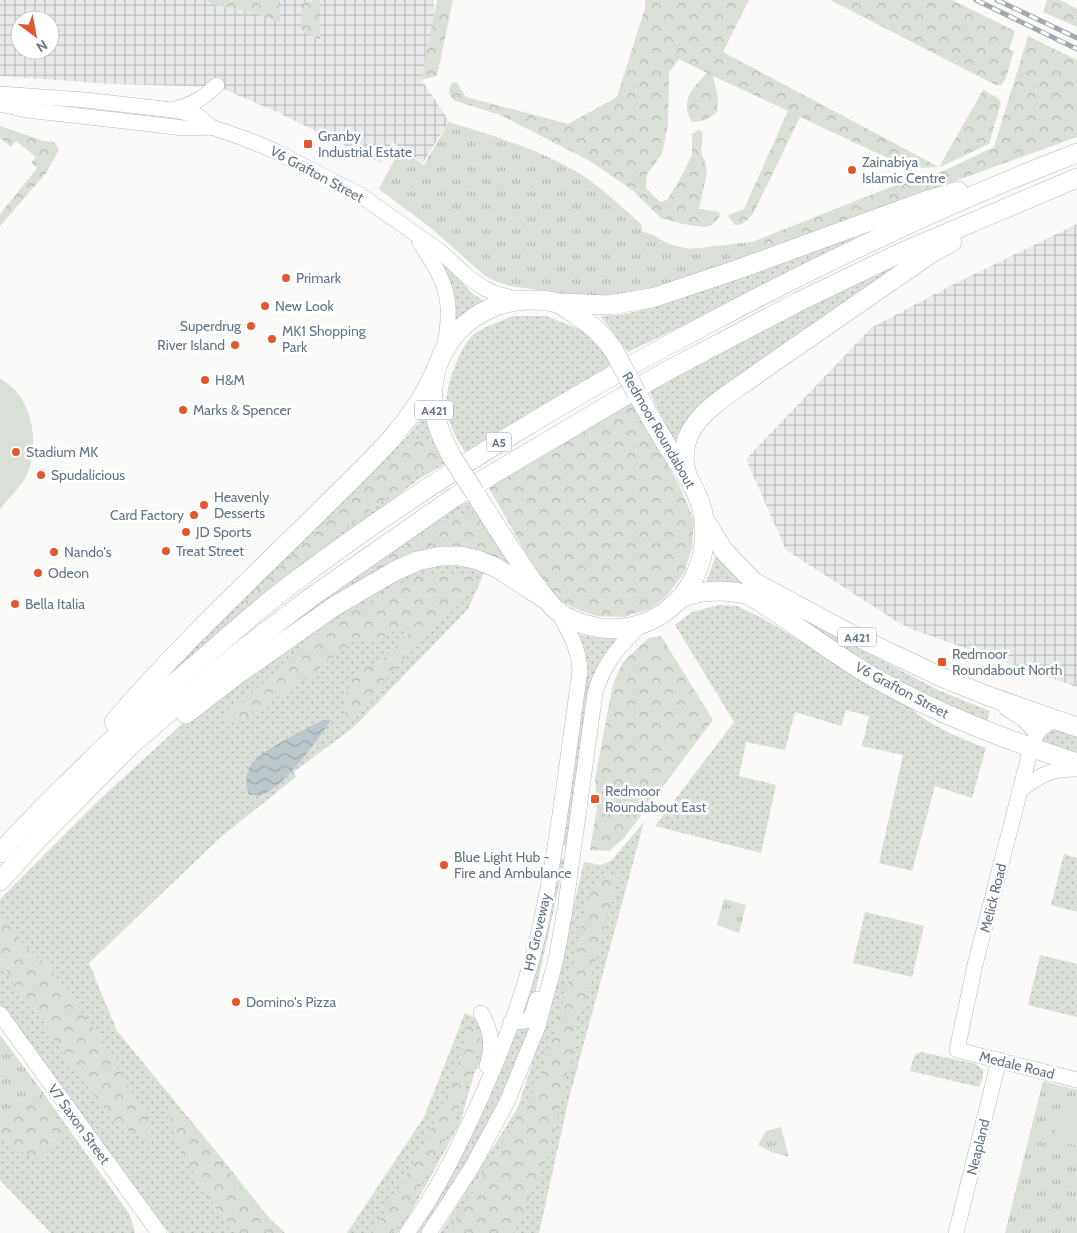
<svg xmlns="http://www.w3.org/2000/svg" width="1077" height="1233" font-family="Cabin,sans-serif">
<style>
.industrial{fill:url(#industrial-grid);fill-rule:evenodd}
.grass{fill:url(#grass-dots)}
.forest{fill:url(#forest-crowns)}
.park{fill:url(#park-tufts)}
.pitch{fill:#dadfd7}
.water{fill:url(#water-waves)}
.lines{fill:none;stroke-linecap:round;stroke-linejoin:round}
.secondary-casing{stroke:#b3babf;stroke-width:16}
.highway-casing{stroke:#b4b9bd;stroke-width:20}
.secondary{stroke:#fff;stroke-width:15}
.highway{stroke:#fff;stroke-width:19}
.rail-casing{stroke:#a2aab0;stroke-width:5}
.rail{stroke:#fff;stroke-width:3;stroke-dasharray:9;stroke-linecap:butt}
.highway-bridge-casing{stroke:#b4b9bd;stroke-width:20;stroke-linecap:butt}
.highway-bridge{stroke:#fff;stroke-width:19}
.poi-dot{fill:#e4572e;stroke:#fff;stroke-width:2}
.labels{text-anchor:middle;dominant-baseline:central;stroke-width:5;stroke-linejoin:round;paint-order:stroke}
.shield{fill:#fff;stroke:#939fa8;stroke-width:1}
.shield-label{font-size:12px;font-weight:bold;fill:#657683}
.poi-label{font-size:14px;fill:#657683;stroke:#fff;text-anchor:start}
.street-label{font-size:14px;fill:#657683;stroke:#fff}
</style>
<defs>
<pattern id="industrial-grid" width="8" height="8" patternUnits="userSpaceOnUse" patternTransform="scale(1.25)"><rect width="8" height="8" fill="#e8e9e9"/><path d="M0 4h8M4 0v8" fill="none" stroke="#c0c1c2"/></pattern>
<pattern id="grass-dots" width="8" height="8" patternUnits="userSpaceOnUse" patternTransform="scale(1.25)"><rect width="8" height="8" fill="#dadfd7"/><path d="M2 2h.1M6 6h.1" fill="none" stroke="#b4b9b4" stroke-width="1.8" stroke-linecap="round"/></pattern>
<pattern id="forest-crowns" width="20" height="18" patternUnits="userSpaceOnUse" patternTransform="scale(1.25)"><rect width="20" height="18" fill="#dadfd7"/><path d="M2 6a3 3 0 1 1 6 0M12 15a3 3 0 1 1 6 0" fill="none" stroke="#b4b9b4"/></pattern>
<pattern id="park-tufts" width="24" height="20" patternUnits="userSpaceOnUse" patternTransform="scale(1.25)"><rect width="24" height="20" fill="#dadfd7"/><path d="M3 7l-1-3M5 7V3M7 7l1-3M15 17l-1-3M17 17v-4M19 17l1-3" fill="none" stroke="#b4b9b4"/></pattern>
<pattern id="water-waves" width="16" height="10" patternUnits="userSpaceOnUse" patternTransform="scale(1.25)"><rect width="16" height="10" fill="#bbc7cb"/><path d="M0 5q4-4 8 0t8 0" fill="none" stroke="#9ca6aa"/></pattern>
</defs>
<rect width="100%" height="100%" fill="#fafaf8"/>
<g class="industrial">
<path d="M 0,0 L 434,0 L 434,19 L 421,79 L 449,121 L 423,163 L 392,142 L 381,163 L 279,113 L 219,87 L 112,84 L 0,76 ZM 20,20 L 50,20 L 50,50 L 20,50 Z"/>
<polygon points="1077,224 1077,687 911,629 896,621 786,550 746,459 871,328 950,286"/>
</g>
<g class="grass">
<polygon points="852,233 858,242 628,352 600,316 625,314 669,303"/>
<polygon points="908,254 912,259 690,416 677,435 676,447 648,388"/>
<polygon points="439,261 442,262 473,294 486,302 456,323"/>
<path d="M 512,316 L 546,316 L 582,330 L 604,353 L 612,364 L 466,453 C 457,440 450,427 447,411 C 443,392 459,347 474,334 C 483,327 502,321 512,316 Z"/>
<polygon points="429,409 446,463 419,479 241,617 153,694 149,691 407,437"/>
<polygon points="471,500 512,567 462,547 423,551 259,653 257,647 442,514"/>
<polygon points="717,553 793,613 938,690 990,711 986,723 955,713 794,623 705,585"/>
<polygon points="447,565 473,568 484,573 468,609 354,727 294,772 296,777 222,836 89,963 117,1031 219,1155 269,1218 285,1233 169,1233 0,1005 0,899 98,801 181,725 263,662 316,625 419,568"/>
<path d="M 719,605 L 737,606 L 764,619 L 908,706 C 934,728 955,736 986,748 L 972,798 L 935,786 L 912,871 L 879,863 L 903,755 L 862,746 L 869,716 L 846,710 L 841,726 L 795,712 L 785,750 L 746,742 L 739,776 L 776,785 L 761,853 L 655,826 L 734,722 L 675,625 L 692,612 Z"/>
<polygon points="578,634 598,638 619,639 608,654 568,846 561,845"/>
<polygon points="1056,729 1077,736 1077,758 1041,743 1043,735"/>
<polygon points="644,822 569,1098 539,1233 440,1233 518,1107 549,1011 584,862 601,865 611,861"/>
<polygon points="1064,854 1077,858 1077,912 1051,905"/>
<polygon points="558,858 565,859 535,994 526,1014 520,1013"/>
<polygon points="865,912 924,926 912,977 853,963"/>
<polygon points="1040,955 1077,964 1077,1017 1028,1005"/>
<polygon points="465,1013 476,1018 485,1036 484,1055 474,1074 460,1123 404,1225 398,1233 347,1233 424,1117"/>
<path d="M 532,1021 C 507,1098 466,1167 421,1233 L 413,1233 L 515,1029 Z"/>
<polygon points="921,1052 976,1064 983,1070 983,1078 979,1087 910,1071 914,1056"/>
<polygon points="39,1087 130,1215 135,1233 51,1233 0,1180 0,1122"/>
</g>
<g class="forest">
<polygon points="207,0 280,0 280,22 246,11 211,4"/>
<polygon points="313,0 320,0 320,40 304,33 301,27 302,2 312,2"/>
<polygon points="437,0 453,0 437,76 421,80"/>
<path d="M 645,0 L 749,0 L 723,52 L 939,167 L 983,90 L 998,98 L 1001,103 L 989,144 L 940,167 L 909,168 L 800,117 L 753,214 C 747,220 743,226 735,225 L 728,216 L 731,214 L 744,209 L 788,111 L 713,76 L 718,98 L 717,112 L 706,120 L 692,122 C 679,102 693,87 707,73 L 679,59 L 669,72 L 668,124 L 662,154 L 647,174 L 646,188 L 660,202 L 667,200 L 679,181 L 692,155 L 692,134 L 699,130 L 703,133 L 701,153 L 705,162 L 707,172 L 699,209 L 719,212 L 720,216 L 712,225 L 704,227 L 683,224 L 661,218 L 632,190 L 590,161 L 500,115 L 456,101 C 449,97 448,92 451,84 L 453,82 L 457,83 L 466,97 L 568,124 L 617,97 L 645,8 Z"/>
<polygon points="830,0 952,0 1015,31 1009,50 1014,51 1006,78 1001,85 996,85 988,81"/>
<polygon points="1047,0 1060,0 1077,9 1077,27 1043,12"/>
<path d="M 1028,36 L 1077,60 L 1077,137 L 762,251 L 634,294 L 652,234 L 664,242 L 675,246 L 690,249 L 752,242 L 906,181 C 937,177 966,160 994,147 Z"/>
<polygon points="0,126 44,141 54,142 59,150 46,173 0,226 0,214 37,168 31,163 36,157 16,141 11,147 0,138"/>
<polygon points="632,402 680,487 694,520 692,548 684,573 666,597 650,609 624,617 597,616 573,608 554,597 531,562 489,488"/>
<path d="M 426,439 L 439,461 C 368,510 299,563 233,619 L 244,602 L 407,444 L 416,440 Z"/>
<polygon points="477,510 508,565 462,547 423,551 373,574 381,561 433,526 459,515"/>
<polygon points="438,573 477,577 468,595 460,605 433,626 401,661 354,718 345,723 345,697 353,673 384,658 416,627 399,629 374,642 351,642 307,678 237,723 222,721 317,632 357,608 410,579"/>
<polygon points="661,636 713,720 624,838 609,851 590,850 597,808 595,779 613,684 623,662 638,648 649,638"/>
<polygon points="620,872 577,1027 550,1152 517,1225 513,1233 448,1233 541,1078 572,970 582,921 595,879"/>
<polygon points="2,914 25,946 50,968 98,1035 149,1121 148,1142 118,1124 101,1104 72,1068 41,1018 27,999 14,987 7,970 0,963 0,916"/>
<path d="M 467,1021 L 479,1031 L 481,1043 L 454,1123 L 404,1217 L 392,1233 L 371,1233 C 407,1176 443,1116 462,1051 C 465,1042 465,1031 467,1021 Z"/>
<polygon points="0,1037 47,1101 64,1132 37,1159 11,1147 0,1135"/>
<path d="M 168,1107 L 198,1131 L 250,1199 L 283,1233 L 239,1233 C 207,1203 176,1150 168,1107 Z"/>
</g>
<g class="park">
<path d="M 449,122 C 494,136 541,150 582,175 C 602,188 623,208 641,224 L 642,231 C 653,235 663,242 674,246 C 698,253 728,245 752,242 L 762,251 L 634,294 L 611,297 L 585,297 L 531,289 L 510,286 L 497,282 L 485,276 L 431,228 L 379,189 L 400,149 L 424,165 Z"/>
<polygon points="724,899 746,905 739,933 717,925"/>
<polygon points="0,1035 39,1087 0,1122"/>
<polygon points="1043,1081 1077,1090 1077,1233 1005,1233"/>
<polygon points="781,1127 789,1157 771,1152 758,1145 766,1131"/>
</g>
<g class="pitch">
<path d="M 0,378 C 5,382 11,386 15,390 C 35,413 39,452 25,478 C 19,489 8,499 0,509 Z"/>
<polygon points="1060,1113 1077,1117 1077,1146 1053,1140"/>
</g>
<path class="water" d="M 323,720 L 331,720 C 318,739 283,790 260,795 C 257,796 252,795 249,795 C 245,784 245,775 251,765 C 261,750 305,730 323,720 Z"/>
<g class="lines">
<defs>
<g id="secondary">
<polyline points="0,94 85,100 172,110 197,115 211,127"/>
<polyline points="0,104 27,110 151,124 183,128 211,127 243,138 275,151 360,195 441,252 468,277 484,288 494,293 520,300"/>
<path d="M 175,109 C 194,104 203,98 217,85"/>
<path d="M 419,241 C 445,281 455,298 444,348"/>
<polyline points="1005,707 1023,719 1037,733"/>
<polyline points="1052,719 1037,733 1031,748 975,965 957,1050 1077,1080"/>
<path d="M 1019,791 C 1040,775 1050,769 1077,769"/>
<path d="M 481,1013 C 492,1031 493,1046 487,1066"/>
<polyline points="0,1014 159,1233"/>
<polyline points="511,1022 526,1021 532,1015 537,999"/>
<path d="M 407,1233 C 437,1192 459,1146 480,1100 C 506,1042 529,981 542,918 C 559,836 568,753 580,671 C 579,648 569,631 558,612"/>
<path d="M 429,1233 L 472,1167 L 507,1102 L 538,1026 L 556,959 L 565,910 L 595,693 C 604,662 620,645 643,623"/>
<polyline points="956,1233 999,1060"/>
</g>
<g id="highway">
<polyline points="558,303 609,305 652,298 736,270 928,200 958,191"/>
<path d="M 452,457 C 443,440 435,423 433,404 C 428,347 474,300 530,300 C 539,300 548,300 557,303 C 562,305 568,310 573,313 C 590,323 603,334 614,351"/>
<path d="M 687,474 C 681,457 685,437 696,423 C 712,402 740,387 761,371 C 818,331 876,292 933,252 L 952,242"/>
<path d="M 475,493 C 494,523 513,553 533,582 C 541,592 548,603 557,611 C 568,620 582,624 595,627 C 660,639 711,584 704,521 C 702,494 683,471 670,450 C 658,432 648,412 637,394"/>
<polyline points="706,522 724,551 754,582 849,633 941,677 988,696 1077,727"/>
<path d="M 681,598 C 704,589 726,589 749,595 C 792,621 830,652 873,677 C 937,714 1007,740 1077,763"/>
<polyline points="186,714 238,674 335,606 395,571 417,561 441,556 460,556 478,560 497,568 548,601"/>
<path d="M 114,722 C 178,647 250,580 320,511 C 362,468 411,428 435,372"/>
<path d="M 0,853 C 27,822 57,793 87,764 C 125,726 166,690 207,655 C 236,629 266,603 297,580 C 427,482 567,398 711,322 C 830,259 952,201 1077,153"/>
<polyline points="0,881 40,837 132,744 242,650 310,598 456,496 663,373 798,302 900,253 1077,178"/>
</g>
</defs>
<use href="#secondary" class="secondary-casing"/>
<use href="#highway" class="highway-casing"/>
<use href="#secondary" class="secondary"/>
<use href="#highway" class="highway"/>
<defs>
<g id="rail">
<polyline points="976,0 1077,49"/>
<polyline points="997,0 1077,38"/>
</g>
</defs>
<use href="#rail" class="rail-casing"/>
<use href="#rail" class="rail"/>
<defs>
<g id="highway-bridge">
<polyline points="614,351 637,394"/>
<polyline points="452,457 475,493"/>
</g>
</defs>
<use href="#highway-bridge" class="highway-bridge-casing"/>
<use href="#highway-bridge" class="highway-bridge"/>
</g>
<g class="poi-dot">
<rect x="303" y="139" width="10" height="10" rx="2.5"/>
<circle cx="852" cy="170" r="5"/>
<circle cx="286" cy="278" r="5"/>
<circle cx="265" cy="306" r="5"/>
<circle cx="251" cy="326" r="5"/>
<circle cx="272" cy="339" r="5"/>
<circle cx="235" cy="345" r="5"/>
<circle cx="205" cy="380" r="5"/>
<circle cx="183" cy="410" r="5"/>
<circle cx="16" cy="452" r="5"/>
<circle cx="41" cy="475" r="5"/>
<circle cx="204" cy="505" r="5"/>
<circle cx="194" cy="515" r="5"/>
<circle cx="186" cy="532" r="5"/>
<circle cx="166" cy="551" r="5"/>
<circle cx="54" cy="552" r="5"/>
<circle cx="38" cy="573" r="5"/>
<circle cx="15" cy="604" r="5"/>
<rect x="937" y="657" width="10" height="10" rx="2.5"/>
<rect x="590" y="794" width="10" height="10" rx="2.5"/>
<circle cx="444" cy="865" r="5"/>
<circle cx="236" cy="1002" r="5"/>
</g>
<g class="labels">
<g class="shield">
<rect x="415" y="400.5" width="38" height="19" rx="4"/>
<rect x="486.5" y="432.5" width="25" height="19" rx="4"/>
<rect x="838" y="627.5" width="38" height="19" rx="4"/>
</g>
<g class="shield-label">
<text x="434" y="410">A421</text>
<text x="499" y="442">A5</text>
<text x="857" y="637">A421</text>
</g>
<g class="poi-label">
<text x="318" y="136">Granby<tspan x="318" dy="16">Industrial Estate</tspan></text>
<text x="862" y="162">Zainabiya<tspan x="862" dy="16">Islamic Centre</tspan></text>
<text x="296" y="278">Primark</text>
<text x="275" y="306">New Look</text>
<text x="241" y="326" text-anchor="end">Superdrug</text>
<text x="282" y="331">MK1 Shopping<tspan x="282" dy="16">Park</tspan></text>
<text x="225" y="345" text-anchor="end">River Island</text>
<text x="215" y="380">H&amp;M</text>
<text x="193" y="410">Marks &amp; Spencer</text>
<text x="26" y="452">Stadium MK</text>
<text x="51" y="475">Spudalicious</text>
<text x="214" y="497">Heavenly<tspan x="214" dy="16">Desserts</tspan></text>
<text x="184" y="515" text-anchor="end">Card Factory</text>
<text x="196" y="532">JD Sports</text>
<text x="176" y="551">Treat Street</text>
<text x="64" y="552">Nando's</text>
<text x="48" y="573">Odeon</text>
<text x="25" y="604">Bella Italia</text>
<text x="952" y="654">Redmoor<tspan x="952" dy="16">Roundabout North</tspan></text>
<text x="605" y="791">Redmoor<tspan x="605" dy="16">Roundabout East</tspan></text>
<text x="454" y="857">Blue Light Hub -<tspan x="454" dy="16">Fire and Ambulance</tspan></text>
<text x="246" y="1002">Domino's Pizza</text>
</g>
<g class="street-label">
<text transform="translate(317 174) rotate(28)">V6 Grafton Street</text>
<text transform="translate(659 430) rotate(60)">Redmoor Roundabout</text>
<text transform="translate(902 690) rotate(28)">V6 Grafton Street</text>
<text transform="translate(993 898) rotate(-76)">Melick Road</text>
<text transform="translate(537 932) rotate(-77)">H9 Groveway</text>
<text transform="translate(1017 1065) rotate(14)">Medale Road</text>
<text transform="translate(79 1124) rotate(54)">V7 Saxon Street</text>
<text transform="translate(978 1147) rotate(-76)">Neapland</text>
</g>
</g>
<g transform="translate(35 35) rotate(148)"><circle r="24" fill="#ffffff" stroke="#c1c8cd"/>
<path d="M0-4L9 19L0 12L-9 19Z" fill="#e4572e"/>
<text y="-8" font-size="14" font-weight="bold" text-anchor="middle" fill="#657683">N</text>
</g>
</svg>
